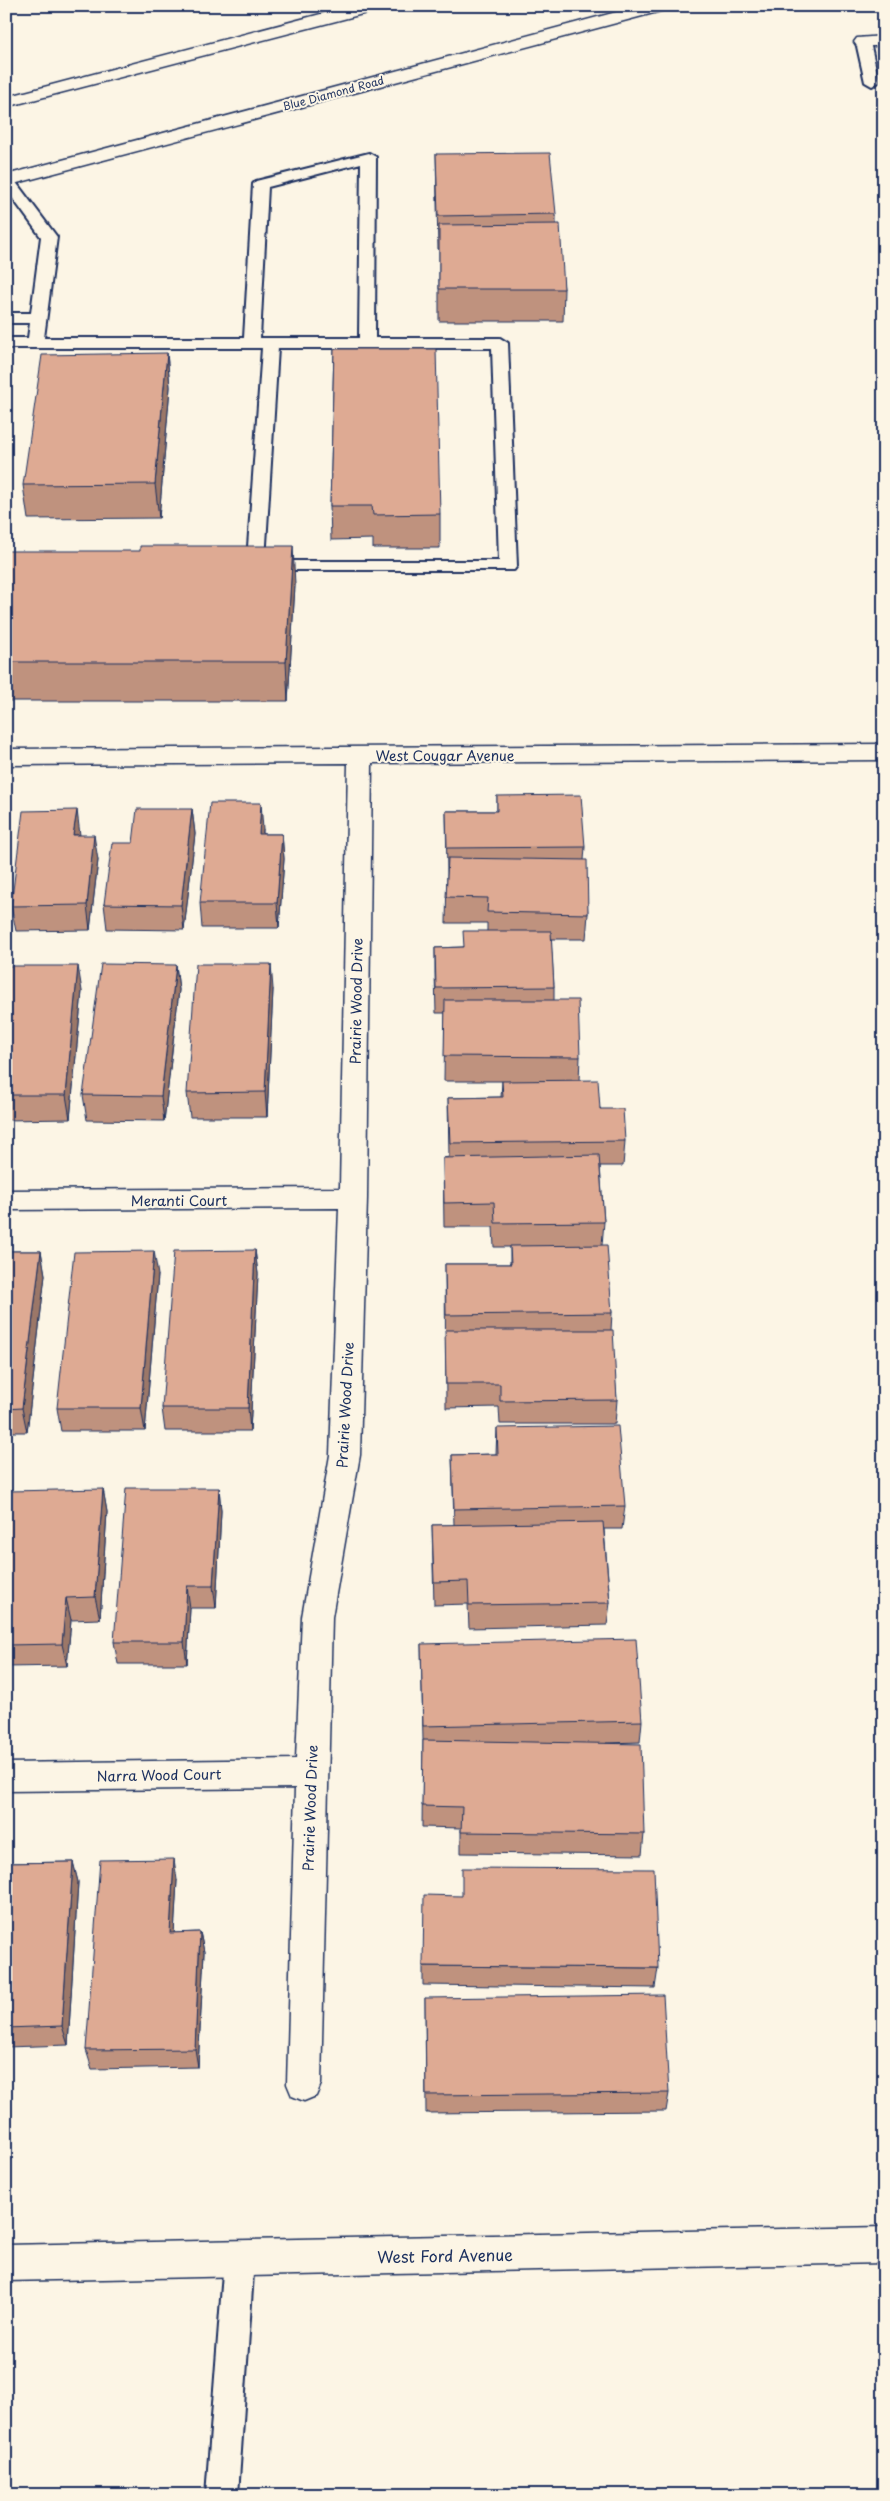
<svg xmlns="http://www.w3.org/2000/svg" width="890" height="2501" font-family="'Playpen Sans',sans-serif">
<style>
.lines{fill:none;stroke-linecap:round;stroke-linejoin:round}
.lane-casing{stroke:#1b2f5e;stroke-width:4}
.street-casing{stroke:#1b2f5e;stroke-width:3}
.highway-casing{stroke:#1b2f5e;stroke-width:3}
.lane{fill:#fcf5e5;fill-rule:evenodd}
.street{fill:#fcf5e5;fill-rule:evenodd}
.highway{fill:#fcf5e5;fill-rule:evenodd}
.wall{fill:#bf927e;stroke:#1b2f5e}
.shaded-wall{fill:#9b7767;stroke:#1b2f5e}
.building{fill:#deaa93;stroke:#1b2f5e}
.labels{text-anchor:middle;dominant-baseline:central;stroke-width:4;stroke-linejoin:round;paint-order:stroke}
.far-street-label{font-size:11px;fill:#1b2f5e;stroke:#fcf5e5}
.street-label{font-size:14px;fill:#1b2f5e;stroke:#fcf5e5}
.near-street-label{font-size:16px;fill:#1b2f5e;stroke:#fcf5e5}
</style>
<rect width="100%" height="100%" fill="#fcf5e5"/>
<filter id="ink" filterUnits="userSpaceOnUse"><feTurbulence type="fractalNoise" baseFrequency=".02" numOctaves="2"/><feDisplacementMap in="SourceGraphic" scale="10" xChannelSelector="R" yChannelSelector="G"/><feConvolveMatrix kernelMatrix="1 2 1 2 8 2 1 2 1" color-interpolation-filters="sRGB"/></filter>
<g filter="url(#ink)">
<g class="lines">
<defs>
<g id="lane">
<polygon points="863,38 870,42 879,82 872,86 865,82 856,42"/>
<path d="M 369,153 L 376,157 L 375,338 L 500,338 L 508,343 L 517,566 L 514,570 L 239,570 L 236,566 L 239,562 L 247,561 L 262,348 L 6,348 L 6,338 L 28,338 L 30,323 L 6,323 L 6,313 L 31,313 L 41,237 L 6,189 L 6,176 L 12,177 L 57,237 L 44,338 L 244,338 L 253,184 L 256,181 ZM 361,163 L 359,338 L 260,338 L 268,187 ZM 278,348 L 492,348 L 499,561 L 265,561 Z"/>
<polygon points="239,2244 249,2249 254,2259 238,2495 206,2495 224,2259 229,2249"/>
</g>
<g id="street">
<polygon points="884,36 884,46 857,46 854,42 857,38"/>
<polygon points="884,744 884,760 372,763 367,1198 360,1455 332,1617 321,2084 316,2096 304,2101 292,2096 287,2084 295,1788 6,1791 6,1763 296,1759 302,1617 330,1455 339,1208 6,1210 6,1190 340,1188 348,763 6,765 6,749"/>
<polygon points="884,2227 884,2263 6,2281 6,2245"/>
</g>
<g id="highway">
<polygon points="351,6 380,6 378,10 6,107 6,97"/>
<polygon points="639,6 667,6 665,10 6,186 6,175"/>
</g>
</defs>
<use href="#lane" class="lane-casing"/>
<use href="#street" class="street-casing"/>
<use href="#highway" class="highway-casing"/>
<use href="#lane" class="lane"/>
<use href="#street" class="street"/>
<use href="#highway" class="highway"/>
</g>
<g class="wall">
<polygon points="436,154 556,214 556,224 564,289 563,321 439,321 439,249 438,249"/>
<polygon points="334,349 440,514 440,548 373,548 373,539 331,540 330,506"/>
<polygon points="167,353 170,387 159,518 28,519 23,485"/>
<polygon points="6,557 295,585 288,701 6,701"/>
<polygon points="497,796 585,847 584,860 588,914 586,939 551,939 554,987 554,1000 580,1057 579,1080 625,1141 623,1166 600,1166 604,1222 602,1245 612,1313 611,1330 617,1400 615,1424 500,1424 499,1407 446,1408 445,1264 510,1264 510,1247 494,1247 493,1227 444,1227 443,1158 449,1157 448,1098 501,1097 502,1081 444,1081 445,1013 436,1013 435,973 435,948 463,947 487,931 487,923 446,923 447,874 446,811 497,811"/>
<polygon points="192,809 195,834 184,930 107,929 104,904 133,843"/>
<polygon points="263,829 263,834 282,834 284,859 279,928 202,928 200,903"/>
<polygon points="80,835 98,860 90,930 16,931 11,906"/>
<polygon points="176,965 179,990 164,1121 87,1120 83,1095"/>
<polygon points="6,984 82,991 70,1119 6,1120"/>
<polygon points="273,989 267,1117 190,1117 187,1093"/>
<polygon points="255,1250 258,1274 250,1431 165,1431 162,1408"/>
<polygon points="6,1251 41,1251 45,1275 27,1432 6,1432"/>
<polygon points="158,1275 145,1431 61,1431 57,1408"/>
<polygon points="497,1428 625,1506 622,1529 604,1529 610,1603 607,1625 469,1628 468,1604 434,1605 432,1525 454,1525 452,1455 496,1454"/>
<polygon points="219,1488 221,1511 216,1608 190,1608 187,1664 118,1664 114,1642"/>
<polygon points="103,1489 107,1512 100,1619 71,1620 67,1666 6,1667 6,1523"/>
<polygon points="421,1644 642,1721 640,1742 606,1743 644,1834 642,1855 461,1853 461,1828 422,1827 423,1740"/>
<polygon points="73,1862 78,1882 68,2045 6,2047 6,1863"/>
<polygon points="177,1880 174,1933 200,1932 204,1952 198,2067 92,2069 86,2050"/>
<polygon points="423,1966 658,1968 655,1988 423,1985"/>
<polygon points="425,1998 669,2093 666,2111 426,2113"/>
</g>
<g class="shaded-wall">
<polygon points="167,353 170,387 159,518 155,484"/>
<polygon points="293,546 295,585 288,701 286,662"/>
<polygon points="261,803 263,829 261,859 259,834"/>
<polygon points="7,807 11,832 6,863 6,811"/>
<polygon points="192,809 195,834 184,930 181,905"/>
<polygon points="77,810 80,835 73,835"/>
<polygon points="282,834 284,859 279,928 277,903"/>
<polygon points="94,835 98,860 90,930 87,905"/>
<polygon points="271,964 273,989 267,1117 265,1092"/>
<polygon points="176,965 179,990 164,1121 161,1096"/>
<polygon points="78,966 82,991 70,1119 66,1095"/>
<polygon points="255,1250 258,1274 250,1431 248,1408"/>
<polygon points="41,1251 45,1275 27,1432 22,1408"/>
<polygon points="154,1251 158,1275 145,1431 141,1408"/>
<polygon points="219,1488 221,1511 216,1608 213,1586"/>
<polygon points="103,1489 107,1512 100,1619 95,1597"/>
<polygon points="187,1586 190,1608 187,1664 184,1642"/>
<polygon points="66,1598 71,1620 67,1666 62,1644"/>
<polygon points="174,1859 177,1880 173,1953 170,1933"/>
<polygon points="73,1862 78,1882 68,2045 62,2026"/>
<polygon points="200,1932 204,1952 198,2067 195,2049"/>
</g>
<g class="building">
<polygon points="550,153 556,214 438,216 436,154"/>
<polygon points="560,224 564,289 439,289 439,225"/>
<polygon points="334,349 436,349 440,514 373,515 372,506 330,506"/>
<polygon points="167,353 155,484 23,485 42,355"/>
<polygon points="140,546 293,546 286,662 6,662 6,557 7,551 140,551"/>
<polygon points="581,795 585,847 447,848 446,811 497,811 497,796"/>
<polygon points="210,803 261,803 259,834 282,834 277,903 200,903"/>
<polygon points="137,809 192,809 181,905 104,904 112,843 133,843"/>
<polygon points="77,810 73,835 94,835 87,905 11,906 23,811"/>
<polygon points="448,858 587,860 588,914 487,912 488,898 446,897"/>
<polygon points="463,931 551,931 554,987 436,988 435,948 464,947"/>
<polygon points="101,964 176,965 161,1096 83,1095"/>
<polygon points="196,964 271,964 265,1092 187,1093"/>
<polygon points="9,966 78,966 66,1095 6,1095 6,984"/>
<polygon points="445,1000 578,1000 580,1057 444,1056"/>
<polygon points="598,1080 600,1109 623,1109 625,1141 450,1143 448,1098 503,1097 502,1081"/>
<polygon points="599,1155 604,1222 495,1223 494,1202 444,1203 443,1158"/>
<polygon points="607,1245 612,1313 446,1315 445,1264 511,1264 510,1246"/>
<polygon points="255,1250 248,1408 162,1408 174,1251"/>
<polygon points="6,1251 41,1251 22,1408 6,1409"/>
<polygon points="154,1251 141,1408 57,1408 74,1252"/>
<polygon points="445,1330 613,1330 617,1400 500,1401 500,1384 446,1384"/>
<polygon points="618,1426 625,1506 454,1509 452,1455 498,1454 497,1428"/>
<polygon points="126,1488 219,1488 213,1586 187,1586 184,1642 114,1642"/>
<polygon points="103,1489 95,1597 66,1598 62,1644 6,1645 6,1523 10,1491"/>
<polygon points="603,1522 610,1603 469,1605 468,1581 434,1582 432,1525"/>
<polygon points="636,1639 642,1721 423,1726 421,1644"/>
<polygon points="423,1740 641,1744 644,1834 461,1832 462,1807 422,1806"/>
<polygon points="174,1859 170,1933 200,1932 195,2049 86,2050 100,1860"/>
<polygon points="73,1862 62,2026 6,2028 6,1863"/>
<polygon points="462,1868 654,1869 658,1968 423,1966 424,1895 462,1896"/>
<polygon points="663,1995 669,2093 426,2095 425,1998"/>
</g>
</g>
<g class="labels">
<g class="far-street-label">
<text transform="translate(333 93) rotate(-15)">Blue Diamond Road</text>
</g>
<g class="street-label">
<text x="445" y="755">West Cougar Avenue</text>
<text transform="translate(356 1001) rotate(-89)">Prairie Wood Drive</text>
<text x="179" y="1200">Meranti Court</text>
<text transform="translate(345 1405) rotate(-87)">Prairie Wood Drive</text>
<text transform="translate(159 1775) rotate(-1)">Narra Wood Court</text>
<text transform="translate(310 1808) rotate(-88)">Prairie Wood Drive</text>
</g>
<g class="near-street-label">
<text transform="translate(445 2255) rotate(-1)">West Ford Avenue</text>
</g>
</g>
<rect width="890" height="2501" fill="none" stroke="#fcf5e5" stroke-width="25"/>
<rect x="12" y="12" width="865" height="2476" fill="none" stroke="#1b2f5e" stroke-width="2" filter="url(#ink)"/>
</svg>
